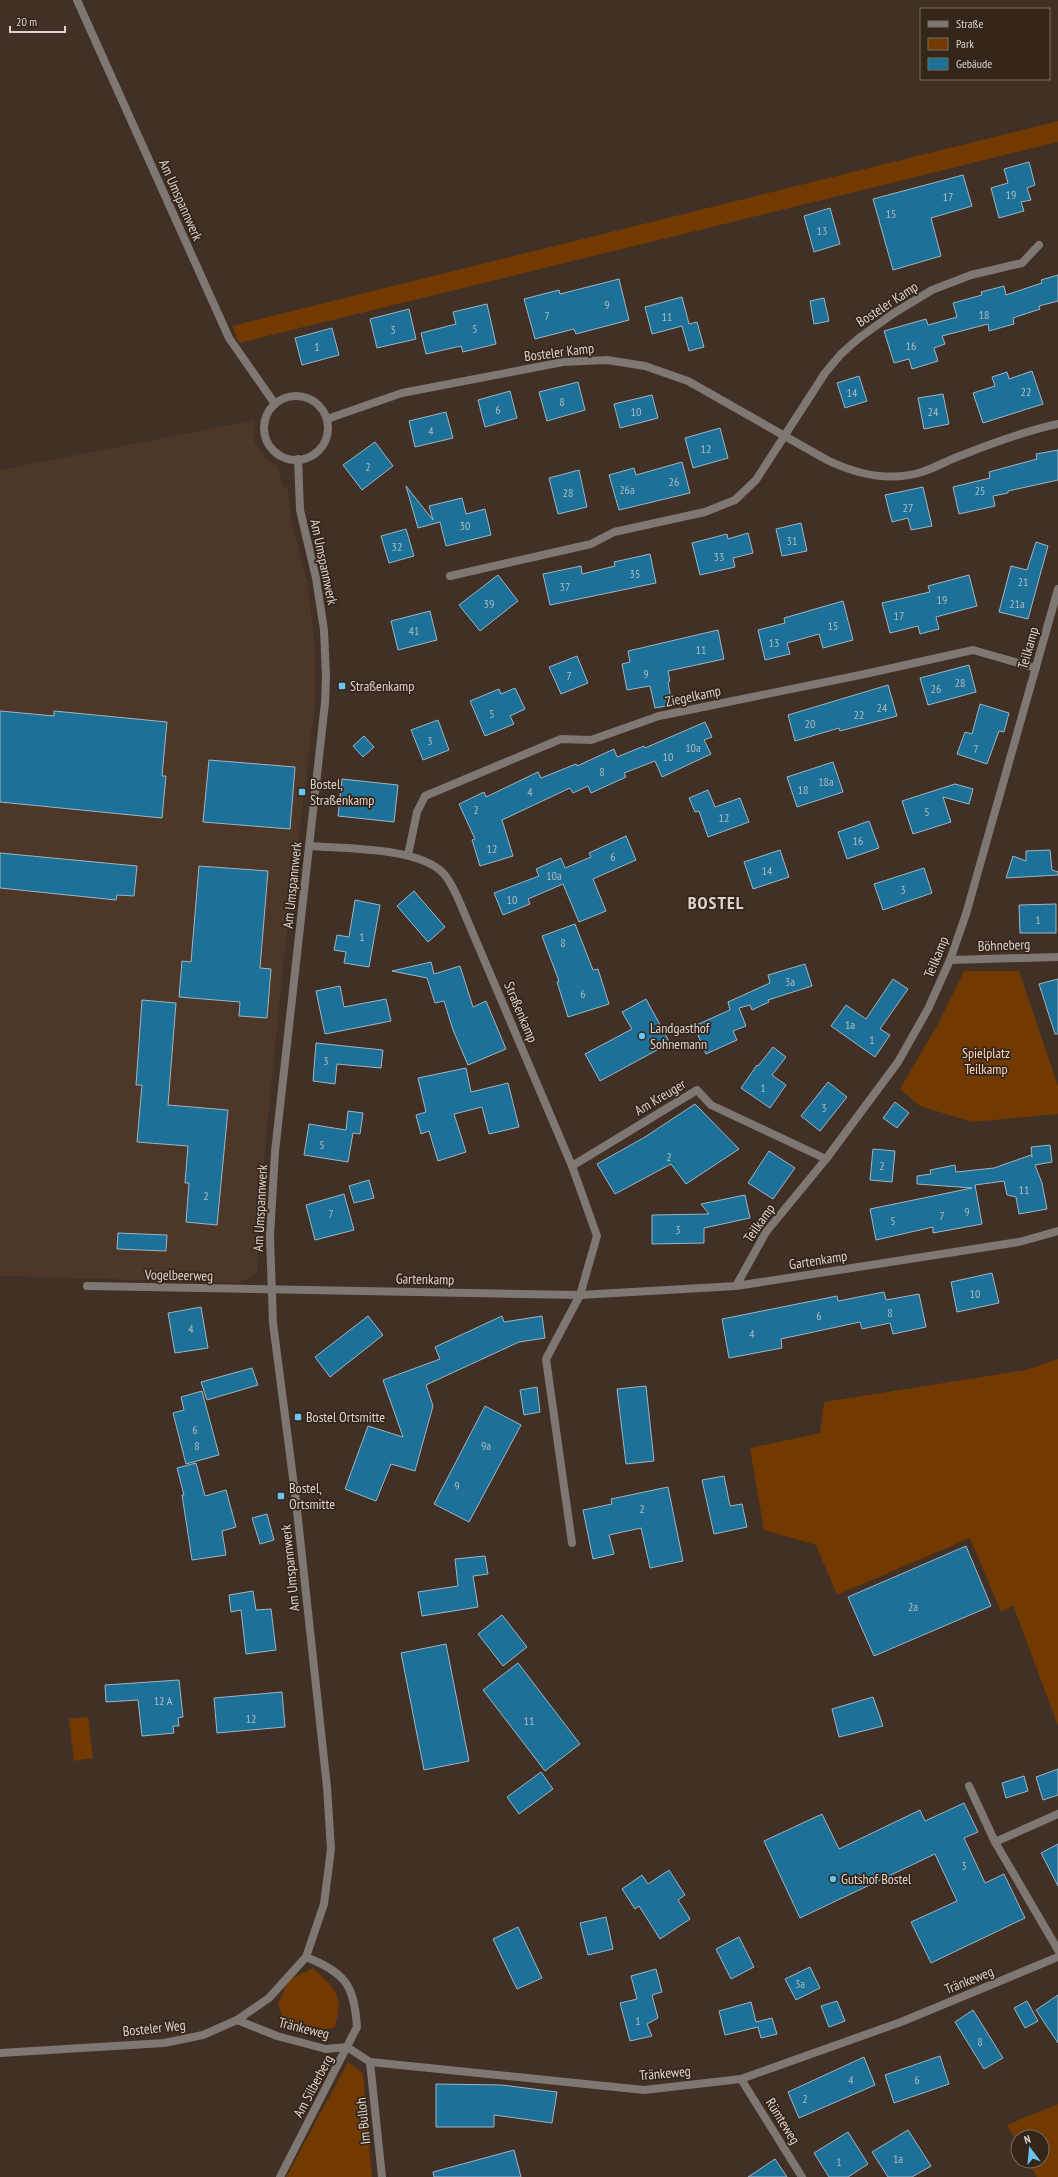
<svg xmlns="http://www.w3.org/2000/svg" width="1058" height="2177" font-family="'PT Sans Narrow',sans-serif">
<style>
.built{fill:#4d3728}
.green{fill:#723900}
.building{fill:#1d7097;stroke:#a0b5c2}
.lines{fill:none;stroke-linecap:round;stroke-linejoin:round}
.street{stroke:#7f7771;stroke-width:8}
.poi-dot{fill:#6bc3f2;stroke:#35261b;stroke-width:1.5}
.labels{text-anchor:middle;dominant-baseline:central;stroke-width:3.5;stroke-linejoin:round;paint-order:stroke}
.number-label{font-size:12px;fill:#aebbc0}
.street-label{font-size:14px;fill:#ded4cd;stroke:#35261b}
.poi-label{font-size:14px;fill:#ded4cd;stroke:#35261b;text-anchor:start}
.park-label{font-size:14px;fill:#fdd4b7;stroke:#35261b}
.district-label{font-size:18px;font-weight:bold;letter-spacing:1px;fill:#ded4cd;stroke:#35261b}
</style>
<rect width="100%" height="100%" fill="#403025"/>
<polygon class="built" points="255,420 254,441 264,456 278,467 283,486 288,490 291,520 307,582 315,648 315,703 283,968 264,1158 257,1271 251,1277 237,1283 0,1276 0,470"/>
<g class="green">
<polygon points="1058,121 1058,142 239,343 232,326"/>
<polygon points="964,971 1019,971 1058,1086 1058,1114 972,1122 920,1106 900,1089 939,1022"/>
<polygon points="1058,1359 1058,1726 1013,1605 1001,1612 970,1538 837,1595 816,1545 764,1530 750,1448 820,1433 824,1402 1026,1370"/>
<polygon points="88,1717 93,1758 74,1761 69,1719"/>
<path d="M 313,1968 C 336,1989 345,1997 334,2028 L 311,2031 L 283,2018 L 278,2004 L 289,1980 Z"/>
<polygon points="348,2062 363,2074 372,2177 286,2177"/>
<polygon points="1058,2104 1058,2177 1037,2177 1028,2161 1042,2161 1042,2137 1018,2137 1018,2144 1007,2125"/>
</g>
<g class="building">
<polygon points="1029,162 1035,185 1027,188 1031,200 1021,202 1024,211 999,218 991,188 1008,183 1004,169"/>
<polygon points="963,175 972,206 931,218 941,256 893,270 873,199"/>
<polygon points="830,208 840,244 814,252 804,216"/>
<polygon points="1058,275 1058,301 1039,306 1040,309 1013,318 1014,324 989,331 988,324 942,336 945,344 934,348 938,361 912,369 909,359 894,363 884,331 926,319 928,325 957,317 953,303 982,295 981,292 1004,286 1006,295 1042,283 1041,280"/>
<polygon points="619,279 629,320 576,334 574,329 535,339 524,299 559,290 560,294"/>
<polygon points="682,297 689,324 697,322 704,347 689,351 682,326 652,334 645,307"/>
<polygon points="824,298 829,321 814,324 810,301"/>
<polygon points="487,304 496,344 463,352 461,346 426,354 421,333 456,324 453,312"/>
<polygon points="409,309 416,339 377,348 370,319"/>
<polygon points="332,328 339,355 302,365 295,338"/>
<polygon points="1032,371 1043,404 983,423 973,393 995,386 992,377 1007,372 1009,379"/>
<polygon points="859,376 867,401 845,408 837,383"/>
<polygon points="578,382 585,410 547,421 539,392"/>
<polygon points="510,391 517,418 485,427 478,400"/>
<polygon points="943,394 949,424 924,429 918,398"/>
<polygon points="652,395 658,418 620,428 614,404"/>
<polygon points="446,412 453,438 415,447 409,421"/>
<polygon points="720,428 728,458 693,468 685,438"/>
<polygon points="375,442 393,466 362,490 343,465"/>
<polygon points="1058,450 1058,480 1008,491 1008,493 993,496 995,506 959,514 953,487 990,478 989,472 1037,459 1036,454"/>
<polygon points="682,462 690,493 619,510 609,475 634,468 636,475"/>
<polygon points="579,470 587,507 558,514 549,478"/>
<polygon points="406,486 433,520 429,506 462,498 466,514 485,509 491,535 446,546 440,522 418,528"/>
<polygon points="923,487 932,526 911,530 908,518 892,522 885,495"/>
<polygon points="801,523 807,551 782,556 776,529"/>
<polygon points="406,529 414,556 389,563 381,536"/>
<polygon points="748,533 753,553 733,558 735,567 700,575 692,543 727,534 728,539"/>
<polygon points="1036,542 1048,546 1028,619 999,612 1011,566 1027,570"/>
<polygon points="650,554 656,583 550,605 543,574 581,566 582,574 615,566 614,562"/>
<polygon points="498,575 518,601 480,631 459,605"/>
<polygon points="969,575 977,606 936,617 939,629 920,634 918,626 890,633 882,603 930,592 928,586"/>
<polygon points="843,601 853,640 823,648 819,634 787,643 790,654 765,660 758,630 785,623 784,618"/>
<polygon points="430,611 437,640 398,650 391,621"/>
<polygon points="718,630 724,659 668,671 670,681 668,682 672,705 655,708 650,686 627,690 622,664 630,662 628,651"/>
<polygon points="577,656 588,683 561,694 549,667"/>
<polygon points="969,665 976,692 928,705 920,678"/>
<polygon points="888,685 897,716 840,731 839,728 795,741 788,715"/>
<polygon points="515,688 525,709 510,716 514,724 485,736 470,701 499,689 501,694"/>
<polygon points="980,704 1009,713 1004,732 999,731 987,764 957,754 965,732 972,734"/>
<polygon points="0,711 54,716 54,711 167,722 162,776 166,776 162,818 0,802"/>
<polygon points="438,720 449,750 423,760 411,730"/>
<polygon points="705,722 712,737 704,740 711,754 662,777 655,761 624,773 626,777 591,793 588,786 573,793 570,788 502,820 513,856 480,866 472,840 475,839 459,804 484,792 486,797 538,772 541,778 576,764 577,766 614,749 617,757 644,746 645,748"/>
<polygon points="364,736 374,747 363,757 353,746"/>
<polygon points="209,760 295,767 290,829 203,822"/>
<polygon points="833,762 843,792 797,807 787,777"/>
<polygon points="342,779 398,785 394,822 338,816"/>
<polygon points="955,784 973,789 969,804 943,797 951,822 913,834 902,801"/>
<polygon points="708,790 715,807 740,798 749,822 708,837 699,811 695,812 689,798"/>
<polygon points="869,821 879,848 847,859 838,832"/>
<polygon points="626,836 636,860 593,879 606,911 579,922 563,884 528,899 530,904 503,915 494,893 539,876 536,869 561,858 565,868 591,857 589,853"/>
<polygon points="780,850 789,877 753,889 744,862"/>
<polygon points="1050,850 1052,870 1058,872 1058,875 1006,878 1013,856 1026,861 1026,851"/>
<polygon points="0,853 137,866 134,896 117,895 116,900 0,888"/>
<polygon points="199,866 268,871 260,968 271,969 267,1018 239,1016 240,1002 179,997 182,961 191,962"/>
<polygon points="924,868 932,893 883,910 874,884"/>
<polygon points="414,891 445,927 428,942 397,906"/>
<polygon points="355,900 380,905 369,967 344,963 346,952 334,950 337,935 349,937"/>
<polygon points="1056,904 1056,933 1020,933 1019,905"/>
<polygon points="575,924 593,970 598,969 609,1004 568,1017 557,982 559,981 542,936"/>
<polygon points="431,962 434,974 460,966 473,1007 486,1001 506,1049 468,1065 453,1030 444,1001 435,1003 427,978 392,971"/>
<polygon points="805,964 812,986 768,1000 769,1002 752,1010 750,1005 739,1008 746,1026 733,1031 737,1040 706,1054 694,1026 730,1010 728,1002 770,983 768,975"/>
<polygon points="893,979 908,989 880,1029 890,1035 875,1057 831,1026 846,1005 866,1019"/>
<polygon points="1058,979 1058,1034 1055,1034 1039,984"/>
<polygon points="340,986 344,1007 386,999 391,1021 325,1034 316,991"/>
<polygon points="646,999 670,1043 600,1081 585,1054 632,1029 622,1012"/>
<polygon points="142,1000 176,1003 168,1105 228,1110 217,1225 186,1222 189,1183 185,1183 188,1146 137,1142 142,1085 136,1085"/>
<polygon points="316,1043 383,1050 381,1068 337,1064 335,1084 313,1081"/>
<polygon points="773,1047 786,1057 772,1075 786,1085 770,1108 741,1088 757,1065 758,1066"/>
<polygon points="466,1068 471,1092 508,1083 519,1127 489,1134 482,1107 454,1114 466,1152 438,1161 429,1131 421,1134 416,1115 426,1112 418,1078"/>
<polygon points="828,1082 847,1097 820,1131 801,1116"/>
<polygon points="895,1102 909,1113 897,1128 883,1118"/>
<polygon points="695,1104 739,1149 686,1184 671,1164 615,1194 597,1164 645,1137"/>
<polygon points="348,1111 363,1113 360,1134 353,1133 348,1162 304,1155 309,1124 346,1130"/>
<polygon points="1050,1145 1052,1162 1035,1165 1042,1183 1047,1209 1019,1214 1016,1197 1007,1195 1004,1181 975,1185 982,1224 933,1233 933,1227 876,1240 870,1209 972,1188 917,1184 917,1176 931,1174 930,1170 955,1165 956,1172 994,1168 1031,1155 1032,1157 1031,1147"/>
<polygon points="873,1149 895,1151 892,1182 870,1180"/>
<polygon points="769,1151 795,1168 773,1199 748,1183"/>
<polygon points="369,1180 374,1198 354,1203 349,1186"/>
<polygon points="344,1194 354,1230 315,1240 306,1205"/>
<polygon points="745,1195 750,1218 704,1228 704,1243 652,1244 652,1215 709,1214 701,1204"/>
<polygon points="118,1233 167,1235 166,1251 117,1249"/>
<polygon points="992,1273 999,1303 957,1312 951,1282"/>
<polygon points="884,1292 886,1300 919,1294 926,1327 893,1334 890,1323 862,1329 860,1322 781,1339 782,1348 729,1358 722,1319 837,1296 838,1301"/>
<polygon points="201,1307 208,1348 175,1353 168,1313"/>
<polygon points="368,1316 383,1335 330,1377 315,1357"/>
<polygon points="502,1316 504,1322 542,1316 545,1338 519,1342 426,1385 433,1406 415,1471 391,1464 376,1501 345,1489 368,1426 403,1437 383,1380 440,1359 435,1347"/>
<polygon points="252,1368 258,1385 207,1400 201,1382"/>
<polygon points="646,1386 654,1461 626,1464 617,1389"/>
<polygon points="537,1387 540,1412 524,1415 520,1390"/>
<polygon points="202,1391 219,1455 186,1464 173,1413 184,1410 181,1397"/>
<polygon points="485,1406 521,1425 469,1522 434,1504"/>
<polygon points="196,1463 205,1496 226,1490 236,1527 222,1531 226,1555 192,1560 182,1495 184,1495 177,1468"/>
<polygon points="724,1476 730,1506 742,1504 747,1527 714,1534 702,1480"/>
<polygon points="668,1487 683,1561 650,1568 641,1528 609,1535 614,1554 593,1559 583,1510 612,1504 611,1499"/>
<polygon points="267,1514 274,1540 260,1544 252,1518"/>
<polygon points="966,1546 991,1606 874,1656 848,1597"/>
<polygon points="485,1556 488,1574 473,1576 478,1607 422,1616 418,1592 458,1586 455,1559"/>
<polygon points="253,1591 256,1610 271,1609 276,1650 246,1654 241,1610 231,1612 229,1595"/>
<polygon points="502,1615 527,1647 503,1666 478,1634"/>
<polygon points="446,1644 469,1761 424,1770 401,1653"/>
<polygon points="518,1663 580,1744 545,1771 483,1690"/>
<polygon points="179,1680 183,1717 178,1718 179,1726 173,1726 174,1733 142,1736 138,1700 106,1702 105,1685"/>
<polygon points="282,1692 285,1727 217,1733 214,1698"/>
<polygon points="873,1697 883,1726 839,1737 832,1709"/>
<polygon points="1058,1769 1058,1795 1043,1800 1036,1777"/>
<polygon points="541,1772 553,1789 519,1814 507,1797"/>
<polygon points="1024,1776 1028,1791 1006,1798 1002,1783"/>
<polygon points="964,1803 978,1832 964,1838 985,1883 1004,1874 1025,1918 931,1963 911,1922 957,1901 935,1854 800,1918 764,1841 822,1814 839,1849 920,1810 925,1821"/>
<polygon points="1058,1844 1058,1886 1041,1853"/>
<polygon points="669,1870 685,1895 678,1900 690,1919 660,1939 639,1906 635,1909 622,1889 642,1875 648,1884"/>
<polygon points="606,1917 613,1949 588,1955 580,1923"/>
<polygon points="518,1927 542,1978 517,1989 493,1939"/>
<polygon points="739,1937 754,1967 731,1979 716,1949"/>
<polygon points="810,1967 820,1988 796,2000 785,1979"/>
<polygon points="656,1969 662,1992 652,1995 658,2018 647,2024 652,2036 630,2041 620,2003 637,1999 631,1976"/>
<polygon points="1058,1995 1058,2043 1036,2010"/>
<polygon points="837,2001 845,2021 829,2027 821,2006"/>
<polygon points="1027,2001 1038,2021 1025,2028 1014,2008"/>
<polygon points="751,2002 756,2022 772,2018 777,2034 761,2038 758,2027 725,2035 719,2011"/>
<polygon points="973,2010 1003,2058 984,2069 955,2022"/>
<polygon points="940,2056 949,2084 894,2103 885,2075"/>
<polygon points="864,2057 875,2085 799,2118 788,2092"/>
<polygon points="436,2084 502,2085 557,2092 552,2123 494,2115 494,2127 436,2127"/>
<polygon points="908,2130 931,2166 912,2177 888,2177 872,2152"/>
<polygon points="848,2132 868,2164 848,2177 829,2177 814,2153"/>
<polygon points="514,2150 521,2177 434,2177 433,2172"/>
<polygon points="775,2159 787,2177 748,2177"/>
</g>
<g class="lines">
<g class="street">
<polyline points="77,0 229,338 275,404"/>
<circle cx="296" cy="428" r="32"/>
<path d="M 327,419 L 402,393 L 563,362 L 607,360 L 645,366 L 688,381 L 827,460 C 856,474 890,482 922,472 C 937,467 950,459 965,454 C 995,442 1026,431 1058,424"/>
<polyline points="450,576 591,544 614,532 705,512 735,500 756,480 825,373 841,354 859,338 894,313 932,290 971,275 1022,263 1039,245"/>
<path d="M 309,846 C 345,849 418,847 443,873 C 449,879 453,888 457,896 L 572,1166 L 597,1236 L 580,1295 L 546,1359 L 572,1543"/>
<polyline points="408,855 417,812 425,796 561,739 591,740 659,716 865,674 973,650 1036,668"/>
<polyline points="950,960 1058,957"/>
<polyline points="572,1166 697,1090 711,1105 826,1159"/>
<polyline points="87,1286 580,1295 736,1286 1019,1242 1058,1231"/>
<polyline points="736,1286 766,1232 826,1159 898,1062 928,1009 950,960 966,914 1058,589"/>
<polyline points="969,1786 995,1842 1058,1950"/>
<polyline points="995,1842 1058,1814"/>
<polyline points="237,2020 277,2036 326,2049 347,2047 370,2062 644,2090 741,2079 901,2022 1058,1957"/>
<polyline points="0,2053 164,2043 203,2035 237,2020 269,1998 306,1957 324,1904 331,1849 327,1787 296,1501 273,1323 270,1236 275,1152 325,703 326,677 324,630 316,578 300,510 298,459"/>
<polyline points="370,2062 382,2177"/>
<polyline points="741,2079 802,2177"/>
<path d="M 280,2177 L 357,2027 C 354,1985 346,1973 306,1957"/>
</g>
</g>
<g class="poi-dot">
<rect x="338" y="682" width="8" height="8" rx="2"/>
<rect x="298" y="788" width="8" height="8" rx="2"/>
<circle cx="642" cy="1036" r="4"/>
<rect x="294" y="1413" width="8" height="8" rx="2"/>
<rect x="277" y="1492" width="8" height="8" rx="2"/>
<circle cx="833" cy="1879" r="4"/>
</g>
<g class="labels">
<g class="number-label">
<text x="1011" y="194">19</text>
<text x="948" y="196">17</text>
<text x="891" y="213">15</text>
<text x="822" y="230">13</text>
<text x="607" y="304">9</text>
<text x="984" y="314">18</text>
<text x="547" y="315">7</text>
<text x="667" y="316">11</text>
<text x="475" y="328">5</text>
<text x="393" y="329">3</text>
<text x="911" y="345">16</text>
<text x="317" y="346">1</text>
<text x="1026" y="391">22</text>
<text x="852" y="392">14</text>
<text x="562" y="401">8</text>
<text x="498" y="409">6</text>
<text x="636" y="411">10</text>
<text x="933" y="411">24</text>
<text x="431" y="430">4</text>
<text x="706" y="448">12</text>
<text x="368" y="466">2</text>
<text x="674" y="481">26</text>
<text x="627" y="489">26a</text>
<text x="980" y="490">25</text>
<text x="568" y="492">28</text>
<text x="908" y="507">27</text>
<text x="465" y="525">30</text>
<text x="792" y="540">31</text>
<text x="397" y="546">32</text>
<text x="719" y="556">33</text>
<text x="635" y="573">35</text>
<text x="1023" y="581">21</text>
<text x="565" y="586">37</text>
<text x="942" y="599">19</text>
<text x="489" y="603">39</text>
<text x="1017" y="603">21a</text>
<text x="899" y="615">17</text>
<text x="833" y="625">15</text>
<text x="414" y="630">41</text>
<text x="774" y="642">13</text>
<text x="701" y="649">11</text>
<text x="646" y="673">9</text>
<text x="569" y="675">7</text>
<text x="960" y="682">28</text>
<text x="936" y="688">26</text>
<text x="882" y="707">24</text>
<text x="492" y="713">5</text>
<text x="859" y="714">22</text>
<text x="810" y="723">20</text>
<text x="430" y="740">3</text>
<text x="693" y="747">10a</text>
<text x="976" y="748">7</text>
<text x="668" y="756">10</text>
<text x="602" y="771">8</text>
<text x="826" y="781">18a</text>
<text x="803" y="789">18</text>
<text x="530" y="791">4</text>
<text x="476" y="809">2</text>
<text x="927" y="811">5</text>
<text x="724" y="817">12</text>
<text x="858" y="840">16</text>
<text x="492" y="848">12</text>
<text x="613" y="856">6</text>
<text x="767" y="870">14</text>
<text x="554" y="875">10a</text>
<text x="903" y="889">3</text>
<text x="512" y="899">10</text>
<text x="1038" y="919">1</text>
<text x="362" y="936">1</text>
<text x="563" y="942">8</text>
<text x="790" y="981">3a</text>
<text x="583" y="993">6</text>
<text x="850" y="1024">1a</text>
<text x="872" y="1039">1</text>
<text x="326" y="1060">3</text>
<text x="763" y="1087">1</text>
<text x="824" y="1107">3</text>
<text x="322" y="1144">5</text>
<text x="669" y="1156">2</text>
<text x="882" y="1165">2</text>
<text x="1024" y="1189">11</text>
<text x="206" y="1195">2</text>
<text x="967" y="1211">9</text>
<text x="331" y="1213">7</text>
<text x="942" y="1215">7</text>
<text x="893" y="1220">5</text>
<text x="678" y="1229">3</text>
<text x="975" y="1293">10</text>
<text x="890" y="1312">8</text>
<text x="819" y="1315">6</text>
<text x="191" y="1328">4</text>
<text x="752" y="1333">4</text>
<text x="195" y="1429">6</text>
<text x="197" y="1445">8</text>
<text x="486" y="1445">9a</text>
<text x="457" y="1485">9</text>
<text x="642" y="1508">2</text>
<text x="913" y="1606">2a</text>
<text x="163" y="1700">12 A</text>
<text x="251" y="1718">12</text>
<text x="529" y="1720">11</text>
<text x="964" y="1865">3</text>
<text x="800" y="1983">3a</text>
<text x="638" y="2020">1</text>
<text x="980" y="2041">8</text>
<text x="851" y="2079">4</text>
<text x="917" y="2079">6</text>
<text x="805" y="2098">2</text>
<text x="898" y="2158">1a</text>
<text x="839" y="2161">1</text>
</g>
<g class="street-label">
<text transform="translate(181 200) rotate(66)">Am Umspannwerk</text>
<text transform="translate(887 304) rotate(-33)">Bosteler Kamp</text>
<text transform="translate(559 352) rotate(-7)">Bosteler Kamp</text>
<text transform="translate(324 562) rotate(78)">Am Umspannwerk</text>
<text transform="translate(1028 648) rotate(-74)">Teilkamp</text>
<text transform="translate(693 696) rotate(-12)">Ziegelkamp</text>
<text transform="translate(292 885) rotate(-84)">Am Umspannwerk</text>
<text transform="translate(1004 945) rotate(-2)">Böhneberg</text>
<text transform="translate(936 957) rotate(-68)">Teilkamp</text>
<text transform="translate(521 1012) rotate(67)">Straßenkamp</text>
<text transform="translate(660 1097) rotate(-31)">Am Kreuger</text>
<text transform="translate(260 1208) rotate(-87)">Am Umspannwerk</text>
<text transform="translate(759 1223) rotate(-55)">Teilkamp</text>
<text transform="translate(818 1260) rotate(-9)">Gartenkamp</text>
<text transform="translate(179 1275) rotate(1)">Vogelbeerweg</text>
<text transform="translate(425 1279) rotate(1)">Gartenkamp</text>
<text transform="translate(290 1568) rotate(-96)">Am Umspannwerk</text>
<text transform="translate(969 1980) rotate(-22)">Tränkeweg</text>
<text transform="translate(154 2028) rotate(-6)">Bosteler Weg</text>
<text transform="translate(304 2028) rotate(14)">Tränkeweg</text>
<text transform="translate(665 2073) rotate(-5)">Tränkeweg</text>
<text transform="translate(313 2086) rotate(-62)">Am Silberberg</text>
<text transform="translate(363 2121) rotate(-96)">Im Bulloh</text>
<text transform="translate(783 2121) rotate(58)">Rümteweg</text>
</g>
<g class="poi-label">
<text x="350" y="686">Straßenkamp</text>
<text x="310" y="784">Bostel,<tspan x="310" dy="16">Straßenkamp</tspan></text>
<text x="650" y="1028">Landgasthof<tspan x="650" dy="16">Sohnemann</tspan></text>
<text x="306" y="1417">Bostel Ortsmitte</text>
<text x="289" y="1488">Bostel,<tspan x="289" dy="16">Ortsmitte</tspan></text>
<text x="841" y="1879">Gutshof Bostel</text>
</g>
<g class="park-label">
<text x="986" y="1053">Spielplatz<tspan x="986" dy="16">Teilkamp</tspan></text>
</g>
<g class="district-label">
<text x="716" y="902">BOSTEL</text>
</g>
</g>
<rect x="920" y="8" width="130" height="72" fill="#35261b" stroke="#796c62"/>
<rect x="928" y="21" width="20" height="6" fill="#7f7771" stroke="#796c62"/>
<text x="956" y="28" font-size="12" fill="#ded4cd">Straße</text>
<rect x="928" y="38" width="20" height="12" fill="#723900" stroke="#796c62"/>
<text x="956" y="48" font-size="12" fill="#ded4cd">Park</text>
<rect x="928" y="58" width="20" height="12" fill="#1d7097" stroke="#796c62"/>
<text x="956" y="68" font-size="12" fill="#ded4cd">Gebäude</text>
<g transform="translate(1030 2149) rotate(344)"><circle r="19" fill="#35261b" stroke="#796c62"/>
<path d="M0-3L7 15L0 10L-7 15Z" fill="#6bc3f2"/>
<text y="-6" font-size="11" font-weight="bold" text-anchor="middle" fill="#ded4cd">N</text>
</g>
<path d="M10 26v6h55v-6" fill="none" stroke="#ded4cd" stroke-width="2"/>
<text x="16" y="26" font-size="12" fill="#ded4cd" stroke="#35261b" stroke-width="3" paint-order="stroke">20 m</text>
</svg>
